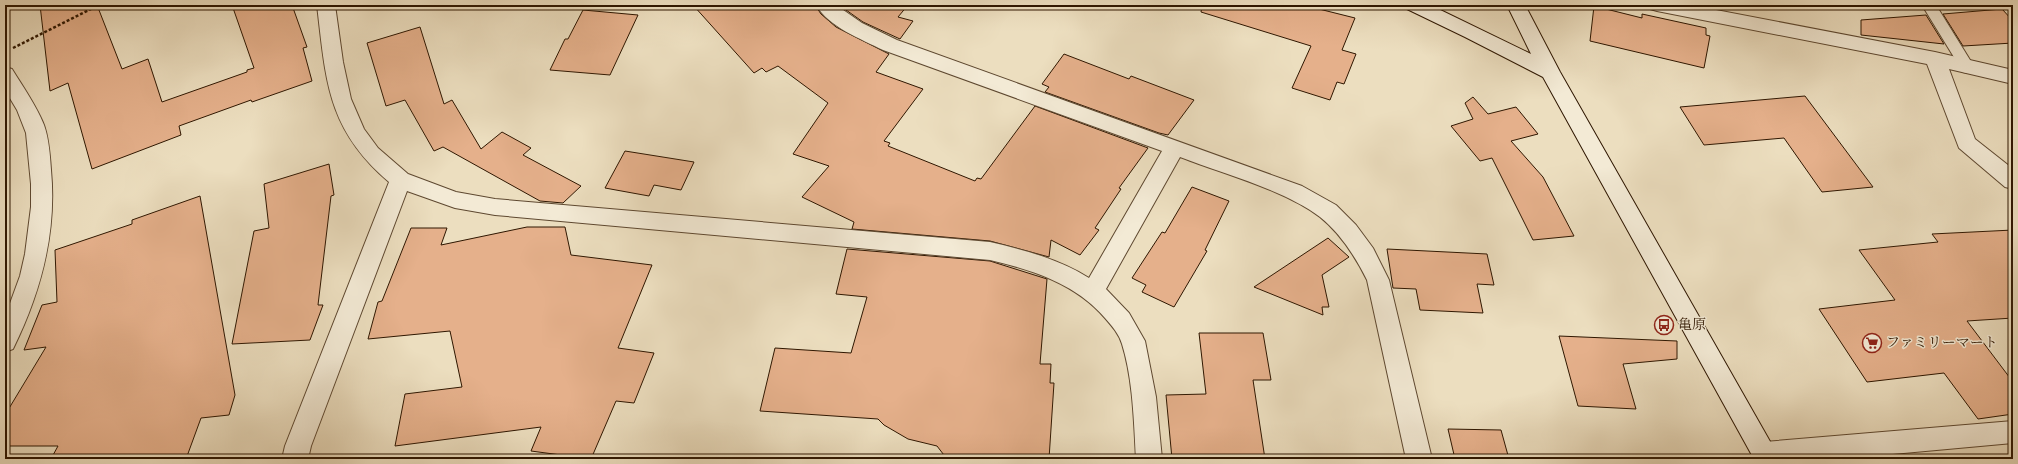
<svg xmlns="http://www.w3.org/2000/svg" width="2018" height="464" font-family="Vollkorn,'Noto Serif JP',serif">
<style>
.building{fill:#e5b08b;stroke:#2e1600}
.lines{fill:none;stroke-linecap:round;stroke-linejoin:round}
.lane-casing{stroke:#5e4830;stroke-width:2}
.street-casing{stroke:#5e4830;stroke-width:2}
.secondary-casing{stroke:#2e1600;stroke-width:2}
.path{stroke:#2e1600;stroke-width:2.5;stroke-dasharray:3 2;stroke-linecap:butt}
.lane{fill:#f3ead5;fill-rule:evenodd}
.street{fill:#f3ead5;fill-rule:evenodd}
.secondary{fill:#f3ead5;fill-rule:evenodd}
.labels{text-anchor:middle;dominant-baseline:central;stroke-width:3;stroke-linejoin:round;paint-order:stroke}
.poi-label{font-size:14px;fill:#2e1600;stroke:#f3ead5;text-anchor:start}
</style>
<rect width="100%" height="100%" fill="#ecdebf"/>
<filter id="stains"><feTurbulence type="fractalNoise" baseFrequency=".005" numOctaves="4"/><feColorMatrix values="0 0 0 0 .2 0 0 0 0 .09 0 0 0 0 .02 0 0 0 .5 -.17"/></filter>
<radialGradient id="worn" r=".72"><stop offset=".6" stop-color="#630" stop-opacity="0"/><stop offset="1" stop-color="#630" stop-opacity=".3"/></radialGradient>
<g class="building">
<polygon points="40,5 97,5 122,69 148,59 162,102 247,72 247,70 254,68 232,5 292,5 307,47 303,48 312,81 252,102 251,100 179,126 181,135 92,169 68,83 50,91"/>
<polygon points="693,5 815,5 821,14 836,27 889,54 876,72 923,89 884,141 890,143 888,146 975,181 977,178 981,179 1035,106 1148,148 1119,188 1121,189 1095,228 1099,230 1080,255 1051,240 1049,257 990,241 852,229 854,222 802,197 829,166 793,154 828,103 778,66 766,72 762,68 754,73"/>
<polygon points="839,5 908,5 898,17 913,21 900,39 863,22"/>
<polygon points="1202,5 1303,5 1355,18 1342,50 1356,54 1344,84 1337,82 1330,100 1292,88 1311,46 1201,12"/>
<polygon points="1594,6 1642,18 1642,14 1706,28 1706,35 1710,36 1704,68 1590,41"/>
<polygon points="2002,9 2013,21 2013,43 1963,46 1943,14"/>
<polygon points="583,10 638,15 610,75 550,70 565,39 568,39"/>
<polygon points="1926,15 1944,44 1861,35 1861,20"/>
<polygon points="420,27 444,104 452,100 481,149 502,132 531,148 523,155 581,186 563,203 540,201 443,147 434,151 405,100 386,106 367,43"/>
<polygon points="1064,54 1129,79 1131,76 1194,100 1168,135 1159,133 1045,92 1049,87 1042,84"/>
<polygon points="1805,96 1873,187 1822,192 1784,138 1704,145 1680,107"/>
<polygon points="1473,97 1488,114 1516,107 1538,134 1511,141 1543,177 1574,236 1533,240 1492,158 1480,161 1451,126 1473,119 1465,103"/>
<polygon points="625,151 694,162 681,190 654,185 649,196 605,188"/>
<polygon points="329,164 334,195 331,196 318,305 323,305 310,340 232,344 254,231 269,228 264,184"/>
<polygon points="1192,187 1229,201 1205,250 1207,251 1174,307 1142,292 1146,285 1132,278 1162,232 1165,233"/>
<polygon points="200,196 235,395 229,415 201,418 186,459 52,457 58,446 5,446 5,415 46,347 24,350 42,305 57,302 55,250 132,224 132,220"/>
<polygon points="527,227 565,227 571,255 652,265 618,348 654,353 634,403 616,401 591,459 531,451 541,427 395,446 405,394 462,387 450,331 368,339 378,302 382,301 411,228 447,228 441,245"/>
<polygon points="2013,230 2013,318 1967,321 2013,382 2013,414 1978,419 1944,373 1867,382 1819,309 1895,300 1859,250 1938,242 1932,234"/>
<polygon points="1328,238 1349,257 1322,275 1329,307 1322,307 1323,315 1254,287"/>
<polygon points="847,249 990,261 1047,279 1040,364 1051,364 1050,383 1054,383 1049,459 947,459 937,446 908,439 884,425 878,419 760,411 775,348 851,353 867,297 836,294"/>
<polygon points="1387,249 1487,254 1494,285 1477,284 1483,313 1420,310 1416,289 1393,288"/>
<polygon points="1199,333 1263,333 1271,380 1253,380 1265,459 1172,459 1166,395 1206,394"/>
<polygon points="1559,336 1677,341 1677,359 1623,364 1636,409 1578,406"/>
<polygon points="1448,429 1501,430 1509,459 1455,459"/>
</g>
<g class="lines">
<defs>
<polygon id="lane" points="1922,5 1936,5 1975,68 1973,72 1968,73 1963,72"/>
<g id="street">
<path d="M 317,5 L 335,5 L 343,62 L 351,99 L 364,129 L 378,148 L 408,174 L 456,192 L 495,199 L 990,242 C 1024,250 1059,259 1089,278 L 1162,151 L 883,50 C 861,39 829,27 816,5 L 836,5 L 862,23 L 897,40 L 1302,186 L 1336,205 L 1356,225 L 1373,248 L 1389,280 L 1432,459 L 1406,459 L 1367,280 C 1355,256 1340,233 1320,217 C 1285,190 1221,173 1180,157 L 1106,289 L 1129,313 L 1145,341 L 1156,397 L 1162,459 L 1136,459 C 1134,422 1133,379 1122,344 C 1119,334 1112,326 1105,318 C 1076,284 1033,270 990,260 L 495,215 L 455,208 L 407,191 L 311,446 L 308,459 L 282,459 L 285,446 L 389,182 C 327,129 326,81 317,5 Z"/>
<polygon points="1648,5 1690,5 1935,52 2013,70 2013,84 1949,69 1975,139 2013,169 2013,189 2005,187 1959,148 1927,64 1657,11 1650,9"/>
<path d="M 5,67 L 12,69 C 23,87 36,105 44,125 C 49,139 50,155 51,170 C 57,233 41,292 13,349 L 5,352 L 5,317 L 20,276 L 25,254 L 31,207 L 31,184 L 26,133 L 17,110 L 5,90 Z"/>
<polygon points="2013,421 2013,443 1838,459 1754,459 1751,454 1755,446 1764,442"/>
</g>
<polygon id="secondary" points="1405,5 1430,5 1531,54 1507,5 1525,5 1560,72 1780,459 1754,459 1543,77 1465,37 1407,9"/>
</defs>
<use href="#lane" class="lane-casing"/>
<use href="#street" class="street-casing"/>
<use href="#secondary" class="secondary-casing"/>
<polyline class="path" points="13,48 99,5"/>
<use href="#lane" class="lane"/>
<use href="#street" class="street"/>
<use href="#secondary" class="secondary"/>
</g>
<defs>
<symbol id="bus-ring" viewBox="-11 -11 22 22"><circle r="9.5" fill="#f3ead5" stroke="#8f2418" stroke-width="1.5"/><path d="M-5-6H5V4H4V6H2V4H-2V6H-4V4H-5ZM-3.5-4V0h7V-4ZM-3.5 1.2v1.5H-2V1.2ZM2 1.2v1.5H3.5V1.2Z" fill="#8f2418"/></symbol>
<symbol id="supermarket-ring" viewBox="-11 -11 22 22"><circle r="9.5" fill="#f3ead5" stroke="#8f2418" stroke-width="1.5"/><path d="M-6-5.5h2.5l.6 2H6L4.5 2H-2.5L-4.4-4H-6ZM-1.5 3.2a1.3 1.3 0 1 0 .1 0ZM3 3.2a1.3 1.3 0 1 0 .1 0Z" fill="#8f2418"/></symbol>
</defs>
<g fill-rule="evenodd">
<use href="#bus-ring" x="1653" y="314" width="22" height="22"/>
<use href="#supermarket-ring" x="1861" y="332" width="22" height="22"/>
</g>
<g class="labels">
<g class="poi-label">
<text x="1678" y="325">亀原</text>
<text x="1886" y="343">ファミリーマート</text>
</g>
</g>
<rect width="2018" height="464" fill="none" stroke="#ecdebf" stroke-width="20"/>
<rect x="6" y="6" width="2006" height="452" fill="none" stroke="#2e1600" stroke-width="2"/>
<rect x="10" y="10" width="1998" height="444" fill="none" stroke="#2e1600"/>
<rect width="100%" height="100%" filter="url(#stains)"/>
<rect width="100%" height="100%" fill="url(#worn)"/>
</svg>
